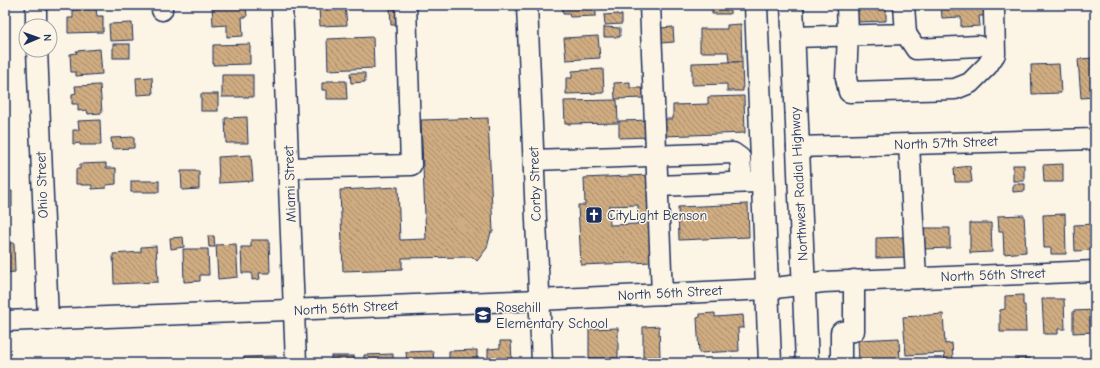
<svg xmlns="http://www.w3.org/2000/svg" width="1100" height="368" font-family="'Comic Neue',sans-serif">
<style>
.building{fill:url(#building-back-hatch);stroke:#1b2f5e;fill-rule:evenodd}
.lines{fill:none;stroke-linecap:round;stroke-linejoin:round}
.minor-casing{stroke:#1b2f5e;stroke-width:23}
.major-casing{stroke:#1b2f5e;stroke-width:25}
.minor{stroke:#fcf5e5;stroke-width:20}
.major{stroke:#fcf5e5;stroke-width:22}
.labels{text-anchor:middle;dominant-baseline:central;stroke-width:3;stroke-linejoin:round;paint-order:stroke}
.street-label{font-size:14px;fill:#1b2f5e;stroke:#fcf5e5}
.poi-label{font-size:14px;fill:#1b2f5e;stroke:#fcf5e5;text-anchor:start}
</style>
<defs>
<pattern id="building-back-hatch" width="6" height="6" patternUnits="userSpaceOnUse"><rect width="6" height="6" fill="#cfac81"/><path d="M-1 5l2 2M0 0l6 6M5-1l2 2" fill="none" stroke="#a78c6d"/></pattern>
</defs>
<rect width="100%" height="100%" fill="#fcf5e5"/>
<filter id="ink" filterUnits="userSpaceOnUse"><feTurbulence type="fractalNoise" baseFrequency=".025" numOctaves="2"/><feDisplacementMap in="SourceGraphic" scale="8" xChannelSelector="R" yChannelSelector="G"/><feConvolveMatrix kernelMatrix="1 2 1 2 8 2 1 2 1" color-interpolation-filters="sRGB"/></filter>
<g filter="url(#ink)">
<g class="building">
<polygon points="212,5 246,5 247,17 242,17 243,36 227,37 227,25 213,26"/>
<polygon points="323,5 345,5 347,25 320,26 319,7 323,7"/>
<polygon points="562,5 596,5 596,16 570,17 569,14 563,14"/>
<polygon points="704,5 735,5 735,8 730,8 730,14 712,14 712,7 704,7"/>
<polygon points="856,5 886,5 886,21 857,22"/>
<polygon points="941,5 1000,5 986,16 979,16 980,26 961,27 961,17 942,18"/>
<polygon points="390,8 400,8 401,25 391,25"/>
<polygon points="96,9 97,16 103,16 103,32 68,33 68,18 73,18 73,10"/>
<polygon points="618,14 618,15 622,15 622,24 605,25 604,15"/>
<polygon points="132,23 133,40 110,41 109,24"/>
<polygon points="741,24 742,62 729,62 728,52 700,52 700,29 727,29 727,25"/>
<polygon points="604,27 620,28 620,37 604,37"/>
<polygon points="673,27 674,42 661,43 660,28"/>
<polygon points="598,36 600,58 566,60 564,38"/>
<polygon points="373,37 374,68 328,70 327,39"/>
<rect x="113" y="44" width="17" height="14"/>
<polygon points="250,44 250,64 213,65 213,45"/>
<polygon points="100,49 102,74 76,76 76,72 71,72 70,54 77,53 76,51"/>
<polygon points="1095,58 1095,97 1081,98 1078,59"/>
<polygon points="729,62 742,62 743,91 727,91 727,84 692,85 692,63"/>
<polygon points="1059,64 1061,93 1032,94 1031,65"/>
<polygon points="603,69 604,93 566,94 566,78 572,78 572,71"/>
<polygon points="350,73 365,73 365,82 351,83"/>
<rect x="222" y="75" width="31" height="22"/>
<polygon points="152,77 153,94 137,95 136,78"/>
<polygon points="326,81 346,81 347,99 327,99 327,90 322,90 322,83 326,83"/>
<polygon points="630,82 630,88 644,88 644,98 615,99 614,83"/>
<polygon points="100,85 102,113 88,114 87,110 78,111 78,104 72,104 72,94 76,93 75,86"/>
<rect x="201" y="94" width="17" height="17"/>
<polygon points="744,96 745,133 664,136 663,119 673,119 673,105 708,104 708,97"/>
<polygon points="617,100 618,123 565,124 564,101"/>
<polygon points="247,117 248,143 226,143 225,118"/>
<polygon points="488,118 493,232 491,232 487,248 477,261 473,257 402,258 402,269 343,271 340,190 398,187 400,240 426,239 421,120"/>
<polygon points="100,120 101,145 80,145 80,143 73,144 73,130 79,130 78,121"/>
<polygon points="652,120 652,137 619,138 619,121"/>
<polygon points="5,130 7,157 5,157"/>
<polygon points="134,137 134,148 112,149 111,138"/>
<polygon points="251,155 253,181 219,183 218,157"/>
<polygon points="106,163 106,168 116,168 116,184 106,185 106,188 92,189 92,185 81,185 81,184 76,184 76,169 80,169 80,164"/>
<polygon points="1063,164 1063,182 1044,182 1043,165"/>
<rect x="1013" y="165" width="11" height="16"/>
<polygon points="970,166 972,182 955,182 954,168"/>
<polygon points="181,171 199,171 199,189 182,190"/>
<path d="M 650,175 L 654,262 L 581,265 L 578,205 L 585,205 L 584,178 ZM 638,205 L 638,224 L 610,225 L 609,206 Z"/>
<rect x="131" y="181" width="28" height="11"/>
<polygon points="1013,184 1025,184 1025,191 1013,192"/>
<polygon points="5,191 12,191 12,207 5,208"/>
<polygon points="748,204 749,237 679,240 678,207"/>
<polygon points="1065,214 1066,254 1051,254 1051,248 1044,248 1043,215"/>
<polygon points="1024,215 1026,252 1004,254 1003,231 999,231 998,216"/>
<polygon points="970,223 991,223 992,252 970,253"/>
<polygon points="1095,224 1095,250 1075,251 1074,225"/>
<polygon points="924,228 950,228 950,248 924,249"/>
<polygon points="208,236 214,236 215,247 209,247"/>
<polygon points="183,237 184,247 171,249 170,238"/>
<polygon points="906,237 907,257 876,258 876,238"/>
<polygon points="251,240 269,240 270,273 259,273 260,279 252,280 252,273 242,273 241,247 251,247"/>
<polygon points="5,243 14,243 15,272 5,273"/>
<polygon points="236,244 238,277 218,279 216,245"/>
<polygon points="156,246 158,282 114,284 113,254 141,252 141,247"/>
<polygon points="183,249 208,249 209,275 200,275 200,281 184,282"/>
<polygon points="1023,295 1023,305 1025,305 1026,332 1000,332 1000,310 1005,309 1005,296"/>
<polygon points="1042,299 1064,299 1065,329 1058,329 1058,334 1044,334"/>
<polygon points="1095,310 1095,332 1073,333 1073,311"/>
<polygon points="715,313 715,317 743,315 744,328 738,328 739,351 699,353 697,318 700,317 700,314"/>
<polygon points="943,314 945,344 952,343 953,359 945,360 944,353 906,355 903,317"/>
<polygon points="659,326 660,357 643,357 643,327"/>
<polygon points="618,328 618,358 589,358 589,329"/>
<polygon points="899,338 900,363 859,363 858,340"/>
<polygon points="500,341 511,341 512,363 488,363 488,349 500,348"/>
<polygon points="477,350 477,363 449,363 449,351"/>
<polygon points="433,351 434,363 407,363 406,352"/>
<polygon points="393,354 393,363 364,363 364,355"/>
<polygon points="276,356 276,363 244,363 244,357"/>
<rect x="331" y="356" width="23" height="7"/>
<polygon points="1030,358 1030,363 1015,363 1014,359"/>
<polygon points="157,359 167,359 167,362 175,361 175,363 157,363"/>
<polygon points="233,359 233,363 198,363 205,363 205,360"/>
<rect x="629" y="359" width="8" height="4"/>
</g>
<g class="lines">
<defs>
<g id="minor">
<polyline points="36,5 36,26"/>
<polyline points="161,5 162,10"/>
<polyline points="282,5 296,363"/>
<polyline points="527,5 542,363"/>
<polyline points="650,5 662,294"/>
<polyline points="847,5 848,34 846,78 849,92 955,89 970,83 987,66 995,54 994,11"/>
<polyline points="906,34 916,49 978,46"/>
<polyline points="793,37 906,34 904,5"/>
<polyline points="37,50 48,320"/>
<polyline points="909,144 916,278"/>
<polyline points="797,147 1095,139"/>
<polyline points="534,160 733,153 740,158 742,182"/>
<polyline points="289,168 411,165 406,5"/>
<polyline points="658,186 755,182"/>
<polyline points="5,321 539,300 767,289 823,282 1095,271"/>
<polyline points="841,363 841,332 854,331 854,280"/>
</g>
<g id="major">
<polyline points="756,5 770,363"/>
<polyline points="792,5 807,363"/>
</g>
</defs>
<use href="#minor" class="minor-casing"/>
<use href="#major" class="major-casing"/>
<use href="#minor" class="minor"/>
<use href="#major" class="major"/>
</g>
</g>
<defs>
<symbol id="church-square" viewBox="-11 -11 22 22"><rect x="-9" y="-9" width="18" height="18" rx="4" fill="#1b2f5e" stroke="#fcf5e5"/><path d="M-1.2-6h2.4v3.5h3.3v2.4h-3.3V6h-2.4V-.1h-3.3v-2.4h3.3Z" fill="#fff"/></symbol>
<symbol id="school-square" viewBox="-11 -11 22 22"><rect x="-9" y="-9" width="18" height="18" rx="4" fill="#1b2f5e" stroke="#fcf5e5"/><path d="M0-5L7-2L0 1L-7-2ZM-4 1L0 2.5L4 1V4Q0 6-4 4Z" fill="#fff"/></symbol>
</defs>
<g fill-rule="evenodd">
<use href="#church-square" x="584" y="205" width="20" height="20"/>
<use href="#school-square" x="473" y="305" width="20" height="20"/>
</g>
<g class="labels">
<g class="street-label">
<text transform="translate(946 143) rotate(-2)">North 57th Street</text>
<text transform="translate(290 184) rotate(-92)">Miami Street</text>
<text transform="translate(535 184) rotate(-92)">Corby Street</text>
<text transform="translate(799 184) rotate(-93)">Northwest Radial Highway</text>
<text transform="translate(42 185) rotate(-92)">Ohio Street</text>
<text transform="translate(993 275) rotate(-2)">North 56th Street</text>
<text transform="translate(670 293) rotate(-3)">North 56th Street</text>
<text transform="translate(346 308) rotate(-3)">North 56th Street</text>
</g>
<g class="poi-label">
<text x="607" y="215">CityLight Benson</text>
<text x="496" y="307">Rosehill<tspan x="496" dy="16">Elementary School</tspan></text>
</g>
</g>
<rect width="1100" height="368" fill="none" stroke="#fcf5e5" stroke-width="20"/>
<rect x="10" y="10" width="1080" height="348" fill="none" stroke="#1b2f5e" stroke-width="1.5" filter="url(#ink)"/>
<g transform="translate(38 38) rotate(88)"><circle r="19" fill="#fcf5e5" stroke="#a2a6af"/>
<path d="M0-3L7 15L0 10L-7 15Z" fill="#1b2f5e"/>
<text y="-6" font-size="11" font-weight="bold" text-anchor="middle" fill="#1b2f5e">N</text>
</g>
</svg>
